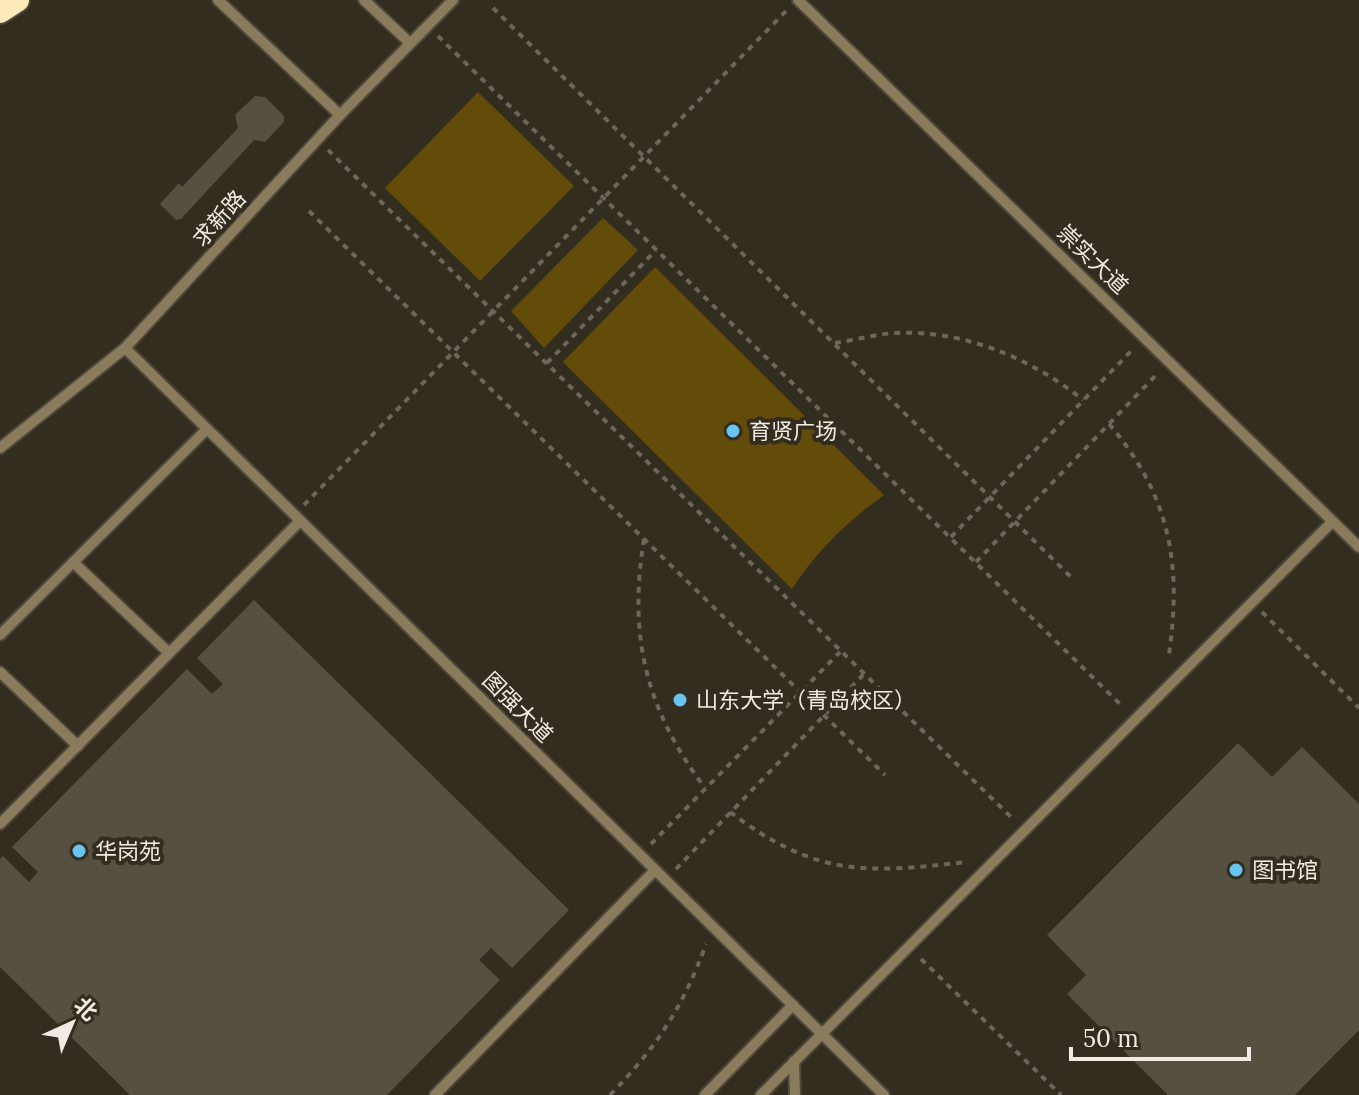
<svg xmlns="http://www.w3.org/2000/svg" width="1359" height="1095" font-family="Lora,'Noto Sans SC',serif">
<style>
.green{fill:#634c0a}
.building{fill:#565041}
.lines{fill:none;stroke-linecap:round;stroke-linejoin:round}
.lane-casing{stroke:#4d483a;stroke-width:14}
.highway-casing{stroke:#4d483a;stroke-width:28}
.path{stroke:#6c675a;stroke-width:4;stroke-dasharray:6 6;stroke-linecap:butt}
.lane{stroke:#897b5b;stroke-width:10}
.highway{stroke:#fee9b9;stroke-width:24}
.poi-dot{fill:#69c3f1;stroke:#332d1f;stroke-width:3}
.labels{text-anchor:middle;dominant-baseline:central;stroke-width:8;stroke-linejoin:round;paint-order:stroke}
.street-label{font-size:22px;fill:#f0ece3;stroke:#332d1f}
.poi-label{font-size:22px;fill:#f0ece3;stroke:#332d1f;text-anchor:start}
</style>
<rect width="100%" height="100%" fill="#332d1f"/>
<g class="green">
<polygon points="478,92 574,186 480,281 385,188"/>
<polygon points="603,218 638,250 544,348 511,311"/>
<path d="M 655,267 L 884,495 C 846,523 818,549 792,589 L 563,362 Z"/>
</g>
<g class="building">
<polygon points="255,96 265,97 284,116 284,122 265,142 254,140 181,219 176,220 160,204 179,183 182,187 238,128 235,115"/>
<polygon points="254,600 569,910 512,968 491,948 479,960 500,980 387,1095 130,1095 0,967 0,859 3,856 29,882 38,872 12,847 187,669 212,694 223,684 197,658"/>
<polygon points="1238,743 1272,777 1302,747 1359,804 1359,1030 1295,1095 1168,1095 1067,994 1086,975 1047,935"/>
</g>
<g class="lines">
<defs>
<g id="lane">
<polyline points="218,0 340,115"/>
<polyline points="364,0 410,43"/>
<polyline points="798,0 1359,547"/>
<polyline points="125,348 884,1095"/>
<polyline points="0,448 125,348 340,115 453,0"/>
<polyline points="73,562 169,653"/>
<polyline points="0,635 207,429"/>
<polyline points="0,672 78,746"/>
<polyline points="0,824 300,521"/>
<polyline points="794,1061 795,1095"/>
<polyline points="435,1095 655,870"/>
<polyline points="705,1095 793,1005"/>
<polyline points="761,1095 1332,522"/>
</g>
<polyline id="highway" points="0,11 17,0"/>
</defs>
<use href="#lane" class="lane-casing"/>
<use href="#highway" class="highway-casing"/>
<g class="path">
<polyline points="493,8 1074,580"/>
<polyline points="438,36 1123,707"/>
<polyline points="328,150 1014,820"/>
<polyline points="309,211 885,775"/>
<path d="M 835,343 C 855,340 876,334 896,333 C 964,330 1031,358 1083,400"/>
<polyline points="547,363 656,250"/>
<path d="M 1109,424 C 1170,495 1182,564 1169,654"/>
<polyline points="304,505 787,10"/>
<polyline points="951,537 1134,348"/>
<path d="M 644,539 C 628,636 646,710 705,788"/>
<polyline points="976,562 1159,372"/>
<polyline points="1262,612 1359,708"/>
<path d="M 730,812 C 815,876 864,874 966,862"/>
<polyline points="651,844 840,652"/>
<polyline points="676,869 863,675"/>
<polyline points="921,959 1061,1095"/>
<path d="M 610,1095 C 657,1047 683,1007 706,944"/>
</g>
<use href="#lane" class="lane"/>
<use href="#highway" class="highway"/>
</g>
<g class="poi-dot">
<circle cx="733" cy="431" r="8"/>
<circle cx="680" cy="700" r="8"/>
<circle cx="79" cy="851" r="8"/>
<circle cx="1236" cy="870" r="8"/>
</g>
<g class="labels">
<g class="street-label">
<text transform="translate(219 218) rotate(-48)">求新路</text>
<text transform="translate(1093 259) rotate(44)">崇实大道</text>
<text transform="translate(518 707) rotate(45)">图强大道</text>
</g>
<g class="poi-label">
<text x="749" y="431">育贤广场</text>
<text x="696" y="700">山东大学（青岛校区）</text>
<text x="95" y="851">华岗苑</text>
<text x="1252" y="870">图书馆</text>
</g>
</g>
<g transform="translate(72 1023) rotate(44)" stroke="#332d1f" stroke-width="6" paint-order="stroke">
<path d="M0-6L14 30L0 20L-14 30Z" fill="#f0ece3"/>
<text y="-12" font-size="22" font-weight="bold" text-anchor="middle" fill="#f0ece3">北</text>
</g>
<path d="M1071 1047v12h178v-12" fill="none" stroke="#f0ece3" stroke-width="4"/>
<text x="1083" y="1047" font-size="24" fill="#f0ece3" stroke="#332d1f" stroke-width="6" paint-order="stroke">50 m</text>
</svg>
